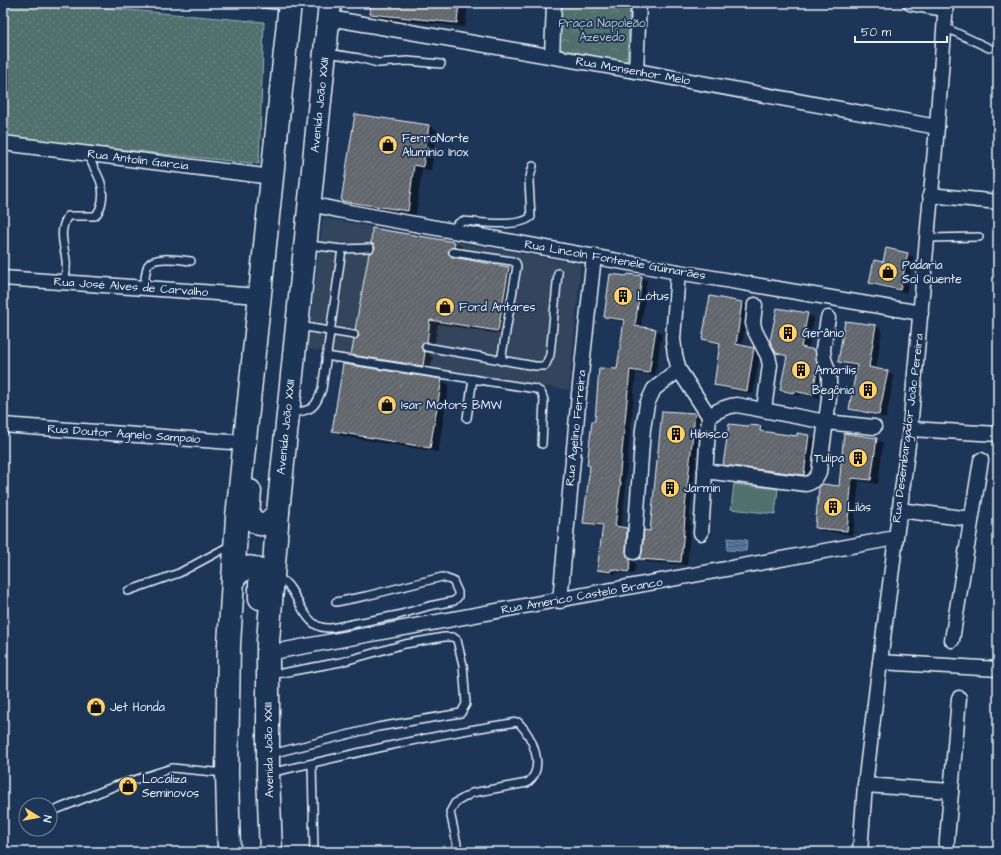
<svg xmlns="http://www.w3.org/2000/svg" width="1001" height="855" font-family="'Architects Daughter',sans-serif">
<style>
.built{fill:#31445d}
.grass{fill:url(#grass-dots);stroke:#9cb0b2}
.park{fill:url(#park-crowns);stroke:#9cb0b2}
.garden{fill:#516f6d;stroke:#9cb0b2}
.water{fill:url(#water-rules);stroke:#89a1ba}
.shadow{fill:#0007}
.building{fill:url(#building-hatch);stroke:#e8f1f8}
.lines{fill:none;stroke-linecap:round;stroke-linejoin:round}
.lane-casing{stroke:#e8f1f8;stroke-width:10}
.street-casing{stroke:#e8f1f8;stroke-width:17}
.primary-casing{stroke:#e8f1f8;stroke-width:25}
.lane{stroke:#1d3557;stroke-width:7}
.street{stroke:#1d3557;stroke-width:14}
.primary{stroke:#1d3557;stroke-width:22}
.labels{text-anchor:middle;dominant-baseline:central;stroke-width:3.5;stroke-linejoin:round;paint-order:stroke}
.park-label{font-size:12px;fill:#b3c4c7;stroke:#1d3557}
.street-label{font-size:12px;fill:#e8f1f8;stroke:#1d3557}
.poi-label{font-size:12px;fill:#e8f1f8;stroke:#1d3557;text-anchor:start}
</style>
<defs>
<pattern id="grass-dots" width="8" height="8" patternUnits="userSpaceOnUse"><rect width="8" height="8" fill="#516f6d"/><path d="M2 2h.1M6 6h.1" fill="none" stroke="#6a8483" stroke-width="1.8" stroke-linecap="round"/></pattern>
<pattern id="park-crowns" width="20" height="18" patternUnits="userSpaceOnUse"><rect width="20" height="18" fill="#516f6d"/><path d="M2 6a3 3 0 1 1 6 0M12 15a3 3 0 1 1 6 0" fill="none" stroke="#6a8483"/></pattern>
<pattern id="water-rules" width="6" height="5" patternUnits="userSpaceOnUse"><rect width="6" height="5" fill="#4a6b90"/><path d="M0 2.5h6" fill="none" stroke="#6481a0"/></pattern>
<pattern id="building-hatch" width="6" height="6" patternUnits="userSpaceOnUse"><rect width="6" height="6" fill="#61666c"/><path d="M-1 1l2-2M0 6l6-6M5 7l2-2" fill="none" stroke="#787c82"/></pattern>
</defs>
<rect width="100%" height="100%" fill="#1d3557"/>
<filter id="ink" filterUnits="userSpaceOnUse"><feTurbulence type="fractalNoise" baseFrequency=".025" numOctaves="2"/><feDisplacementMap in="SourceGraphic" scale="8" xChannelSelector="R" yChannelSelector="G"/><feConvolveMatrix kernelMatrix="1 2 1 2 8 2 1 2 1" color-interpolation-filters="sRGB"/></filter>
<g filter="url(#ink)">
<polygon class="built" points="323,218 581,264 569,390 307,349"/>
<polygon class="grass" points="3,3 49,3 264,22 259,164 3,137"/>
<polygon class="park" points="562,3 630,3 627,62 559,49"/>
<polygon class="garden" points="734,484 778,489 775,514 731,509"/>
<polygon class="water" points="728,538 747,540 746,551 727,550"/>
<g class="shadow">
<polygon points="372,3 468,3 465,27 379,18 371,14"/>
<polygon points="355,115 429,126 437,130 431,170 422,169 416,215 351,205 343,200"/>
<polygon points="373,229 455,243 463,247 462,251 456,256 456,259 509,268 517,273 506,335 438,324 434,346 430,348 429,352 430,356 433,357 430,370 360,359 352,354 360,336 374,253 376,248"/>
<polygon points="887,249 908,254 914,258 906,293 876,286 870,282 884,263"/>
<polygon points="641,277 647,280 641,328 656,330 662,333 655,376 636,373 625,485 626,486 621,528 627,529 633,532 631,556 632,560 636,564 634,574 617,572 616,574 604,573 598,569 604,527 590,525 585,522 595,422 618,370 624,322 611,320 605,317"/>
<polygon points="711,297 743,304 741,304 734,349 736,350 743,304 748,307 742,347 754,349 760,352 753,394 721,388 715,385 721,345 709,342 703,339"/>
<polygon points="807,314 814,318 808,350 814,351 821,355 824,371 819,398 801,394 800,396 788,393 781,389 788,358 777,353"/>
<polygon points="876,326 882,330 876,369 887,372 894,376 886,418 857,412 850,408 858,367 846,365 839,361"/>
<polygon points="441,380 449,385 438,452 341,436 333,431"/>
<polygon points="663,412 695,414 701,417 689,521 691,522 687,565 646,562 640,558 651,532"/>
<polygon points="749,426 761,427 767,431 766,433 798,437 809,436 815,439 810,478 730,468 724,464"/>
<polygon points="876,439 883,443 878,484 859,481 853,535 823,531 816,527 840,487"/>
</g>
<g class="building">
<polygon points="371,3 459,3 457,23 370,14"/>
<polygon points="355,114 429,125 423,167 414,165 408,211 341,201"/>
<polygon points="372,228 455,242 454,247 451,248 448,251 449,254 452,257 509,267 498,331 430,320 427,342 422,344 421,347 423,351 425,352 423,366 351,355 354,340 356,339 359,336 358,333 355,330 369,253 373,252 375,248 374,245 371,243"/>
<polygon points="886,248 908,253 900,290 869,283 874,260 883,262"/>
<polygon points="610,274 627,276 628,274 642,276 635,326 656,329 649,373 630,370 619,482 621,482 615,526 627,528 626,551 627,556 630,559 629,572 611,569 611,572 597,570 603,525 583,523 590,466 587,465 592,421 595,421 599,368 617,369 624,320 604,317"/>
<polygon points="710,296 742,302 736,344 754,348 747,391 714,385 720,343 702,339"/>
<polygon points="777,308 808,313 801,347 815,350 818,367 812,395 794,391 793,393 780,390 787,356 776,353 770,341"/>
<polygon points="845,321 876,325 869,367 888,371 879,415 849,409 857,365 838,362"/>
<polygon points="343,364 442,379 430,448 332,431"/>
<polygon points="662,411 695,413 684,518 685,518 681,562 639,559 642,553 644,530 650,531"/>
<polygon points="729,424 748,426 748,425 761,426 760,431 797,436 797,433 809,435 804,475 723,465"/>
<polygon points="844,433 877,438 871,480 852,478 847,531 815,528 819,487 822,484 839,486"/>
</g>
<g class="lines">
<defs>
<g id="lane">
<polyline points="256,3 287,6"/>
<polyline points="944,27 989,48"/>
<polyline points="327,53 359,58 378,63 408,61 441,64"/>
<path d="M 455,231 L 456,225 L 462,221 C 480,222 518,228 531,217 L 529,181 L 533,166"/>
<polyline points="927,238 979,237"/>
<polyline points="309,245 342,249 370,248"/>
<polyline points="453,252 512,261 516,263 517,266 501,361"/>
<path d="M 65,282 C 65,275 67,267 66,260 C 64,244 58,231 68,216 L 95,216 C 103,208 104,193 101,183 C 98,173 91,164 88,154"/>
<path d="M 144,288 C 145,281 145,271 148,265 C 154,255 181,260 191,261"/>
<polyline points="299,326 354,335"/>
<polyline points="426,347 535,366 545,366 550,355 558,273"/>
<polyline points="326,356 536,389 541,392 544,400 542,444"/>
<path d="M 291,413 C 311,410 315,410 322,389 L 342,249"/>
<polyline points="467,418 473,379"/>
<path d="M 276,576 C 281,579 287,583 290,588 C 298,599 307,624 321,627 C 324,628 328,628 331,628 L 398,615 L 429,606 L 454,601 L 458,597 L 458,592 L 453,581 L 442,577 L 366,596 L 336,602"/>
<polyline points="128,591 179,573 231,545"/>
<polyline points="271,675 341,662 405,644 444,637 453,637 457,640 463,665 466,704 461,713 378,727 271,754"/>
<polyline points="312,764 314,852"/>
<path d="M 270,773 C 352,754 434,734 518,722 C 532,736 547,768 527,783 L 472,793 L 455,803 L 450,812 L 457,844 L 456,852"/>
<polyline points="58,809 115,786 172,768 225,773"/>
</g>
<g id="street">
<polyline points="910,3 945,9"/>
<polyline points="329,18 636,71 937,127"/>
<polyline points="552,56 554,3"/>
<polyline points="636,71 639,3"/>
<polyline points="3,143 272,177"/>
<polyline points="930,195 998,202"/>
<polyline points="310,204 338,210 678,272 921,313"/>
<polyline points="678,272 673,339 675,355 679,370 709,416 701,533"/>
<polyline points="3,278 259,296"/>
<polyline points="755,305 753,323 755,331 768,356 770,365 764,409"/>
<path d="M 709,416 C 718,410 726,406 737,405 L 826,422 L 874,427"/>
<polyline points="3,425 244,443"/>
<polyline points="910,429 998,434"/>
<path d="M 705,471 L 806,484 C 814,482 816,478 819,472 L 829,399 L 829,373 L 824,359 L 823,349 L 828,318"/>
<polyline points="899,510 971,519"/>
<polyline points="634,552 643,429 647,404 654,389 679,370"/>
<polyline points="560,601 579,394 594,256"/>
<polyline points="952,640 981,460"/>
<polyline points="268,653 895,538"/>
<polyline points="880,662 998,669"/>
<polyline points="865,785 951,791"/>
<polyline points="860,852 865,785 880,662 910,429 937,127 946,3"/>
<polyline points="946,852 959,698"/>
</g>
<g id="primary">
<path d="M 250,491 L 248,515 C 260,530 268,525 278,512"/>
<path d="M 233,579 C 241,571 248,562 259,571 L 260,582 L 260,598"/>
<polyline points="229,852 227,773 229,644 237,517 290,3"/>
<polyline points="271,852 268,774 268,641 278,512 330,3"/>
</g>
</defs>
<use href="#lane" class="lane-casing"/>
<use href="#street" class="street-casing"/>
<use href="#primary" class="primary-casing"/>
<use href="#lane" class="lane"/>
<use href="#street" class="street"/>
<use href="#primary" class="primary"/>
</g>
</g>
<defs>
<symbol id="shop-disc" viewBox="-11 -11 22 22"><circle r="9.5" fill="#ffd166" stroke="#1d3557"/><path d="M-5-2.5h2.3a2.7 3.5 0 0 1 5.4 0H5L5.5 6h-11ZM-1.5-2.5h3a1.5 2.3 0 0 0-3 0Z" fill="#111"/></symbol>
<symbol id="building-disc" viewBox="-11 -11 22 22"><circle r="9.5" fill="#ffd166" stroke="#1d3557"/><path d="M-4-6H4V6H1V3H-1V6H-4ZM-2.5-4.3h1.7v1.8h-1.7ZM.8-4.3h1.7v1.8H.8ZM-2.5-1h1.7V.8h-1.7ZM.8-1h1.7V.8H.8Z" fill="#111"/></symbol>
</defs>
<g fill-rule="evenodd">
<use href="#shop-disc" x="377" y="134" width="22" height="22"/>
<use href="#shop-disc" x="877" y="261" width="22" height="22"/>
<use href="#building-disc" x="612" y="285" width="22" height="22"/>
<use href="#shop-disc" x="434" y="296" width="22" height="22"/>
<use href="#building-disc" x="777" y="322" width="22" height="22"/>
<use href="#building-disc" x="790" y="359" width="22" height="22"/>
<use href="#building-disc" x="857" y="379" width="22" height="22"/>
<use href="#shop-disc" x="376" y="394" width="22" height="22"/>
<use href="#building-disc" x="665" y="423" width="22" height="22"/>
<use href="#building-disc" x="847" y="447" width="22" height="22"/>
<use href="#building-disc" x="659" y="477" width="22" height="22"/>
<use href="#building-disc" x="822" y="496" width="22" height="22"/>
<use href="#shop-disc" x="85" y="696" width="22" height="22"/>
<use href="#shop-disc" x="117" y="775" width="22" height="22"/>
</g>
<g class="labels">
<g class="park-label">
<text x="602" y="23">Praça Napoleão<tspan x="602" dy="14">Azevedo</tspan></text>
</g>
<g class="street-label">
<text transform="translate(633 71) rotate(10)">Rua Monsenhor Melo</text>
<text transform="translate(320 105) rotate(-84)">Avenida João XXIII</text>
<text transform="translate(138 160) rotate(7)">Rua Antolin Garcia</text>
<text transform="translate(615 260) rotate(10)">Rua Lincoln Fontenele Guimarães</text>
<text transform="translate(131 287) rotate(4)">Rua José Alves de Carvalho</text>
<text transform="translate(286 427) rotate(-84)">Avenida João XXIII</text>
<text transform="translate(576 428) rotate(-84)">Rua Agelino Ferreira</text>
<text transform="translate(908 428) rotate(-83)">Rua Desembargador João Pereira</text>
<text transform="translate(124 434) rotate(4)">Rua Doutor Agnelo Sampaio</text>
<text transform="translate(582 596) rotate(-10)">Rua Americo Castelo Branco</text>
<text transform="translate(269 750) rotate(-91)">Avenida João XXIII</text>
</g>
<g class="poi-label">
<text x="402" y="138">FerroNorte<tspan x="402" dy="14">Alumínio Inox</tspan></text>
<text x="902" y="265">Padaria<tspan x="902" dy="14">Sol Quente</tspan></text>
<text x="637" y="296">Lótus</text>
<text x="459" y="307">Ford Antares</text>
<text x="802" y="333">Gerânio</text>
<text x="815" y="370">Amarilis</text>
<text x="854" y="390" text-anchor="end">Begônia</text>
<text x="401" y="405">Isar Motors BMW</text>
<text x="690" y="434">Hibisco</text>
<text x="844" y="458" text-anchor="end">Tulipa</text>
<text x="684" y="488">Jarmin</text>
<text x="847" y="507">Lilás</text>
<text x="110" y="707">Jet Honda</text>
<text x="142" y="779">Localiza<tspan x="142" dy="14">Seminovos</tspan></text>
</g>
</g>
<rect width="1001" height="855" fill="none" stroke="#1d3557" stroke-width="16"/>
<rect x="8" y="8" width="985" height="839" fill="none" stroke="#e8f1f8" stroke-width="1.5" filter="url(#ink)"/>
<g transform="translate(38 817) rotate(101)"><circle r="19" fill="#1d3557" stroke="#6e8097"/>
<path d="M0-3L7 15L0 10L-7 15Z" fill="#ffd166"/>
<text y="-6" font-size="11" font-weight="bold" text-anchor="middle" fill="#e8f1f8">N</text>
</g>
<path d="M855 36v6h92v-6" fill="none" stroke="#e8f1f8" stroke-width="2"/>
<text x="861" y="36" font-size="12" fill="#e8f1f8" stroke="#1d3557" stroke-width="3" paint-order="stroke">50 m</text>
</svg>
